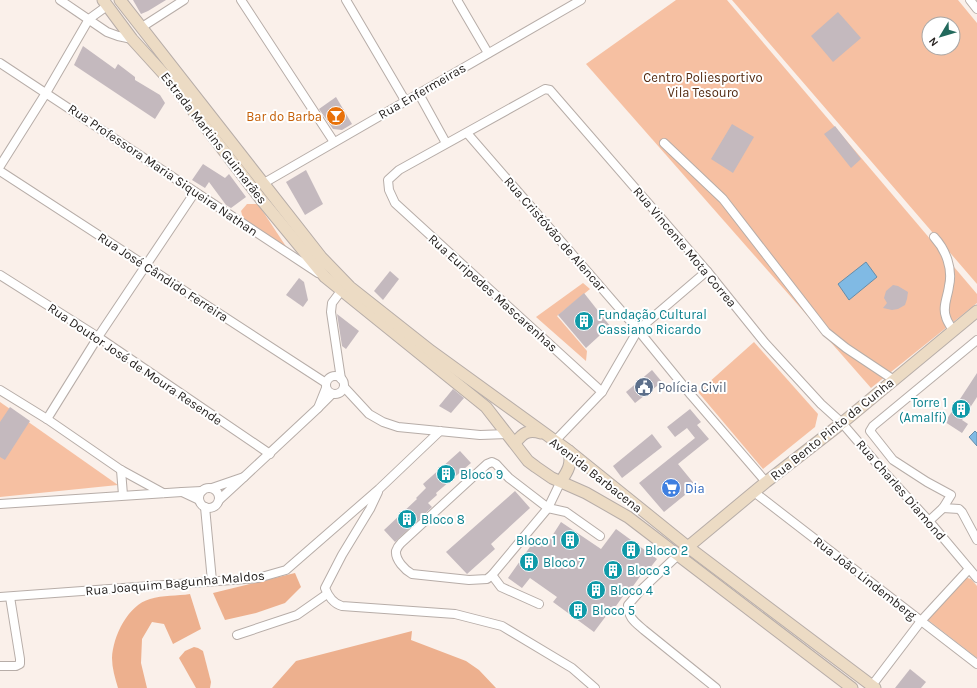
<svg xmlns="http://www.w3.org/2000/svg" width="977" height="688" font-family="Karla,sans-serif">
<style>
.green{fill:#f6c0a2;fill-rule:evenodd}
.forest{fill:#edb08e}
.water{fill:#80bae4;stroke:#658daa}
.building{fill:#c4b9be}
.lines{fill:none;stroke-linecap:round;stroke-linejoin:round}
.street-casing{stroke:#b7ada8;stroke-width:10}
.secondary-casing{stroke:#b7ada8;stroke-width:13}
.street{stroke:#fff;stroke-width:8}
.secondary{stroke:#ecdbc4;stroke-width:11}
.labels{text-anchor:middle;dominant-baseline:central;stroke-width:4;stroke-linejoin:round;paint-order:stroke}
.park-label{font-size:13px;fill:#532b12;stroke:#fff}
.street-label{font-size:13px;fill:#272321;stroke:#fff}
.food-label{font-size:13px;fill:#c56008;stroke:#fff;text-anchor:end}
.culture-label{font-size:13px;fill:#0d838f;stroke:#fff;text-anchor:start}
.service-label{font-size:13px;fill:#4e5e75;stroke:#fff;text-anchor:start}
.shop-label{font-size:13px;fill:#366cbe;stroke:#fff;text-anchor:start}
</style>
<rect width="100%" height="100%" fill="#faf0ea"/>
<g class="green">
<polygon points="676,0 727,0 977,294 977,303 871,388 586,64"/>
<path d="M 732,0 L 958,0 L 977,23 L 977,284 ZM 929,24 L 953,24 L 953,48 L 929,48 Z"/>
<polygon points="247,204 258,204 289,251 243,218 241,211"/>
<polygon points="583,283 590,289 557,316 587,351 586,361 536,317"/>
<polygon points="754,342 818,414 815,427 763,469 698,392"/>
<polygon points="0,402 118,485 0,497"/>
<polygon points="964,577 971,579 977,586 977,658 928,620 958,583"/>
</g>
<g class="forest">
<polygon points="295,573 301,587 285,603 256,613 225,620 213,593"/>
<path d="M 190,594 L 201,629 L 173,644 L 164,624 L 152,622 L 142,639 L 141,663 L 147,688 L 118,688 C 115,678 112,668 112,658 C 113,636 128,605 150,599 C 163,595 177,596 190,594 Z"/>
<polygon points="412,631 411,640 466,661 479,670 496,688 272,688 296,661"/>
<polygon points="194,647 198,648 203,651 211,682 210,688 196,688 179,658 185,651"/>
</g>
<g class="water">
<polygon points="866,262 877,277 849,300 838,284"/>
<polygon points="975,431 977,433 977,446 969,437"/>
</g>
<g class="building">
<polygon points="133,0 166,0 148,11 141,14"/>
<polygon points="838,12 861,38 833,62 811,36"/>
<polygon points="83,46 115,69 118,64 135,77 135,80 160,95 165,103 155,119 74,65"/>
<polygon points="336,97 352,124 342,130 333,129 319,109"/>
<polygon points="732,124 754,137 733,173 711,159"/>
<polygon points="835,126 861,159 851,168 824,134"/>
<polygon points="203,164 225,178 229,174 246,197 231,208 226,205 209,182 205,188 192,180"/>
<polygon points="306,170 323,204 305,215 286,182"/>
<polygon points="390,271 399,279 383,300 374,291"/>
<polygon points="299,278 304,282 308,300 303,307 286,295"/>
<polygon points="893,285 898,286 908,292 907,299 905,305 898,309 892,310 883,308 887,303 884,298 886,291"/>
<polygon points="584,293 610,326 586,348 558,315"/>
<polygon points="337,314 359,331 346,349 342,346"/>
<polygon points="652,370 662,382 635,403 626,392"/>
<polygon points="977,373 977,397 962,420 968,424 962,433 945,422"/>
<polygon points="453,389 464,398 451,413 439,406"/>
<polygon points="10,407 30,421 5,460 0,457 0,422"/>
<polygon points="690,409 701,422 697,425 709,439 678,464 696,486 664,512 639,483 695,438 687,428 675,437 667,427"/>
<polygon points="652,434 662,447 622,478 613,466"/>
<polygon points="460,451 471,463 436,493 437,495 428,503 432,507 395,542 384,530 417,499 416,498 426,488 423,484"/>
<polygon points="515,491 530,508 491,544 495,549 467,574 446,552"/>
<polygon points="561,522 601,549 616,529 657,559 646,573 644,571 628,593 626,592 611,613 609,612 594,632 553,602 557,597 530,578 522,588 508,578 537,537 547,544"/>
<polygon points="910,669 926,682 921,688 895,688"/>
</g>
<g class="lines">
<defs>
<g id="street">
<polyline points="60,0 107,32 118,36 132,39"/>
<polyline points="241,0 334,142"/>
<polyline points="346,0 406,102"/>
<polyline points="457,0 488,53"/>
<polyline points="970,0 977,9"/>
<polyline points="142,27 184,0"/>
<polyline points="0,63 318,273"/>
<polyline points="419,94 446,143"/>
<polyline points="467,133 638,330 691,395 766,482"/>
<polyline points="664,143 723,199 826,332 846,348 894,380"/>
<polyline points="0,166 46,93 89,19 107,6"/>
<polyline points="0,171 326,383"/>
<polyline points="264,183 581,0"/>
<path d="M 934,237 C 946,250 953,269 949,286 C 948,296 942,307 946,317 C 947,322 951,326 953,331"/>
<polyline points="0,275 98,337 270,454"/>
<circle cx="335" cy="385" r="9"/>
<polyline points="341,379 331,312 332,303 341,291"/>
<polyline points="344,387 369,414 383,422 398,427 480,435 508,434"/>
<polyline points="326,388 318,408 332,394"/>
<polyline points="0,390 47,419 121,470 163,493"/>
<polyline points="602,392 395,203 389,190 388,180 399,170 545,89 550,90 707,271 765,343 821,404 842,423 885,473 929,521 977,578"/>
<polyline points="47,419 98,337 195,192"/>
<polyline points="555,441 602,392 638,330 707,271"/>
<polyline points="121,470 123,495"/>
<polyline points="244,477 318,408"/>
<path d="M 561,481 L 548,508 L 492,575 L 487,579 L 469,580 L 412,574 C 405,570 395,560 396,551 C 397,548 399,545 401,543 L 487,464 L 492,462 L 496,464 L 509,478 L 548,508 L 566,512 L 600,536"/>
<circle cx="209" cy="498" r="10"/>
<polyline points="212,488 244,477 219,500"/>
<path d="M 378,492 L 370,509 L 342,555 L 325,588 C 328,596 334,604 342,606 L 455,614 L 502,626 L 572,668 L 595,688"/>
<polyline points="754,492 977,664"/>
<polyline points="199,500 182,492 202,491"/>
<polyline points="0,504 182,492"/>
<polyline points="205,507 212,581"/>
<polyline points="943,508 959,509 962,512 977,540"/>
<polyline points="929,521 943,508 951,495 927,482 893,460 870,431 873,426 977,340"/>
<path d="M 678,555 L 641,590 L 628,605 C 628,618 635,622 644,630 L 716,688"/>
<polyline points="492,575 501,587 539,604"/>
<polyline points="0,597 258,578 286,570 379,489 440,431"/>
<polyline points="237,635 297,615 327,594"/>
<polyline points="0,666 16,666 20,664 20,659 10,597"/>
<polyline points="870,688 921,621 969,569"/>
</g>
<g id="secondary">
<polyline points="103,0 132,39 172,83 260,198 325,277 486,407 528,461 536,467 552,478 586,493 628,517 852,688"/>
<polyline points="120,0 321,257 350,287 431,351 569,451 688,547 875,688"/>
<path d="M 515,443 C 523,433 528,429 541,433"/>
<path d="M 561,481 C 568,471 572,464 569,451"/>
<polyline points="683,551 766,482 842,423 977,311"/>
</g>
</defs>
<use href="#street" class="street-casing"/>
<use href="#secondary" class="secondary-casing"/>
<use href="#street" class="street"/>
<use href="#secondary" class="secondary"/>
</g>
<defs>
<symbol id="bar-disc" viewBox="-11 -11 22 22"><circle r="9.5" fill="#e8710a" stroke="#fff"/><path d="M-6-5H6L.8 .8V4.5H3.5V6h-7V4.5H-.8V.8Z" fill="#fff"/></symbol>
<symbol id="building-disc" viewBox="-11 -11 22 22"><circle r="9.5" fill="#0f9aa8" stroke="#fff"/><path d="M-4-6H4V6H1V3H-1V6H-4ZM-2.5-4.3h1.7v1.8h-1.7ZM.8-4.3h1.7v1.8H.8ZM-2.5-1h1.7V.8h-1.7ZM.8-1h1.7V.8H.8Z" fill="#fff"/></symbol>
<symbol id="civic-disc" viewBox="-11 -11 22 22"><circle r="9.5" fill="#5c6f8a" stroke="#fff"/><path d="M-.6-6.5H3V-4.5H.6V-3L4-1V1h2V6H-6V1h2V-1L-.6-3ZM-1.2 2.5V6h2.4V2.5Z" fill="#fff"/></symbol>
<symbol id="supermarket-disc" viewBox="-11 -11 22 22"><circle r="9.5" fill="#3f7fe0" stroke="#fff"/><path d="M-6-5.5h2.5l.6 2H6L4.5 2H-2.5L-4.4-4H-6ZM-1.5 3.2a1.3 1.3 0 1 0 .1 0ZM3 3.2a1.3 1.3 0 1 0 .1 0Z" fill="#fff"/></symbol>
</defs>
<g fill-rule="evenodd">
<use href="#bar-disc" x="325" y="105" width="22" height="22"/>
<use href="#building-disc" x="573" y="310" width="22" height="22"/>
<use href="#civic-disc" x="633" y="376" width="22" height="22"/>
<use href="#building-disc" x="950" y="398" width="22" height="22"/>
<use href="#building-disc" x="435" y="463" width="22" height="22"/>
<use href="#supermarket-disc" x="660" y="477" width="22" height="22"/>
<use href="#building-disc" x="396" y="508" width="22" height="22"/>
<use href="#building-disc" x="559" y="529" width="22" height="22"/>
<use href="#building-disc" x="620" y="539" width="22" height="22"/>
<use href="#building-disc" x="518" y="551" width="22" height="22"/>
<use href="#building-disc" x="602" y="559" width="22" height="22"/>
<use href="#building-disc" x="585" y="579" width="22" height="22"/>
<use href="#building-disc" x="567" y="599" width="22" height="22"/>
</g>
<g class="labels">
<g class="park-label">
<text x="703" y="77">Centro Poliesportivo<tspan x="703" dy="15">Vila Tesouro</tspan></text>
</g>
<g class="street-label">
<text transform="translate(422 91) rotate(-30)">Rua Enfermeiras</text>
<text transform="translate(214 138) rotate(52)">Estrada Martins Guimarães</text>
<text transform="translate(163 170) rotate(34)">Rua Professora Maria Siqueira Nathan</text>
<text transform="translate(555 234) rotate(49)">Rua Cristóvão de Alencar</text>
<text transform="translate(685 247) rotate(50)">Rua Vincente Mota Correa</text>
<text transform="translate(163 277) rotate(33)">Rua José Cândido Ferreira</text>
<text transform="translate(493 293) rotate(42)">Rua Euripedes Mascarenhas</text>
<text transform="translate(135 364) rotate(34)">Rua Doutor José de Moura Resende</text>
<text transform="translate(832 429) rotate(-39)">Rua Bento Pinto da Cunha</text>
<text transform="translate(596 475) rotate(38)">Avenida Barbacena</text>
<text transform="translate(901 490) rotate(49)">Rua Charles Diamond</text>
<text transform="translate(865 578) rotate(38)">Rua João Lindemberg</text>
<text transform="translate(175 583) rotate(-5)">Rua Joaquim Bagunha Maldos</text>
</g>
<g class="food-label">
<text x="322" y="116">Bar do Barba</text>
</g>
<g class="culture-label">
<text x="598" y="314">Fundação Cultural<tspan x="598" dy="15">Cassiano Ricardo</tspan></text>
<text x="947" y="402" text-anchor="end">Torre 1<tspan x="947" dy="15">(Amalfi)</tspan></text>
<text x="460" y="474">Bloco 9</text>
<text x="421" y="519">Bloco 8</text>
<text x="556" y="540" text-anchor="end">Bloco 1</text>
<text x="645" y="550">Bloco 2</text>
<text x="543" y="562">Bloco 7</text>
<text x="627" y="570">Bloco 3</text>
<text x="610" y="590">Bloco 4</text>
<text x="592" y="610">Bloco 5</text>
</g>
<g class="service-label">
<text x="658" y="387">Polícia Civil</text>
</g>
<g class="shop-label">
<text x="685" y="488">Dia</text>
</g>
</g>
<g transform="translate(941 36) rotate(232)"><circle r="19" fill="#ffffff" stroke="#a9a7a6"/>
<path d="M0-3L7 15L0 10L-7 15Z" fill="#22695c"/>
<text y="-6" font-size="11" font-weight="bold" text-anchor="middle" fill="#272321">N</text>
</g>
</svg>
